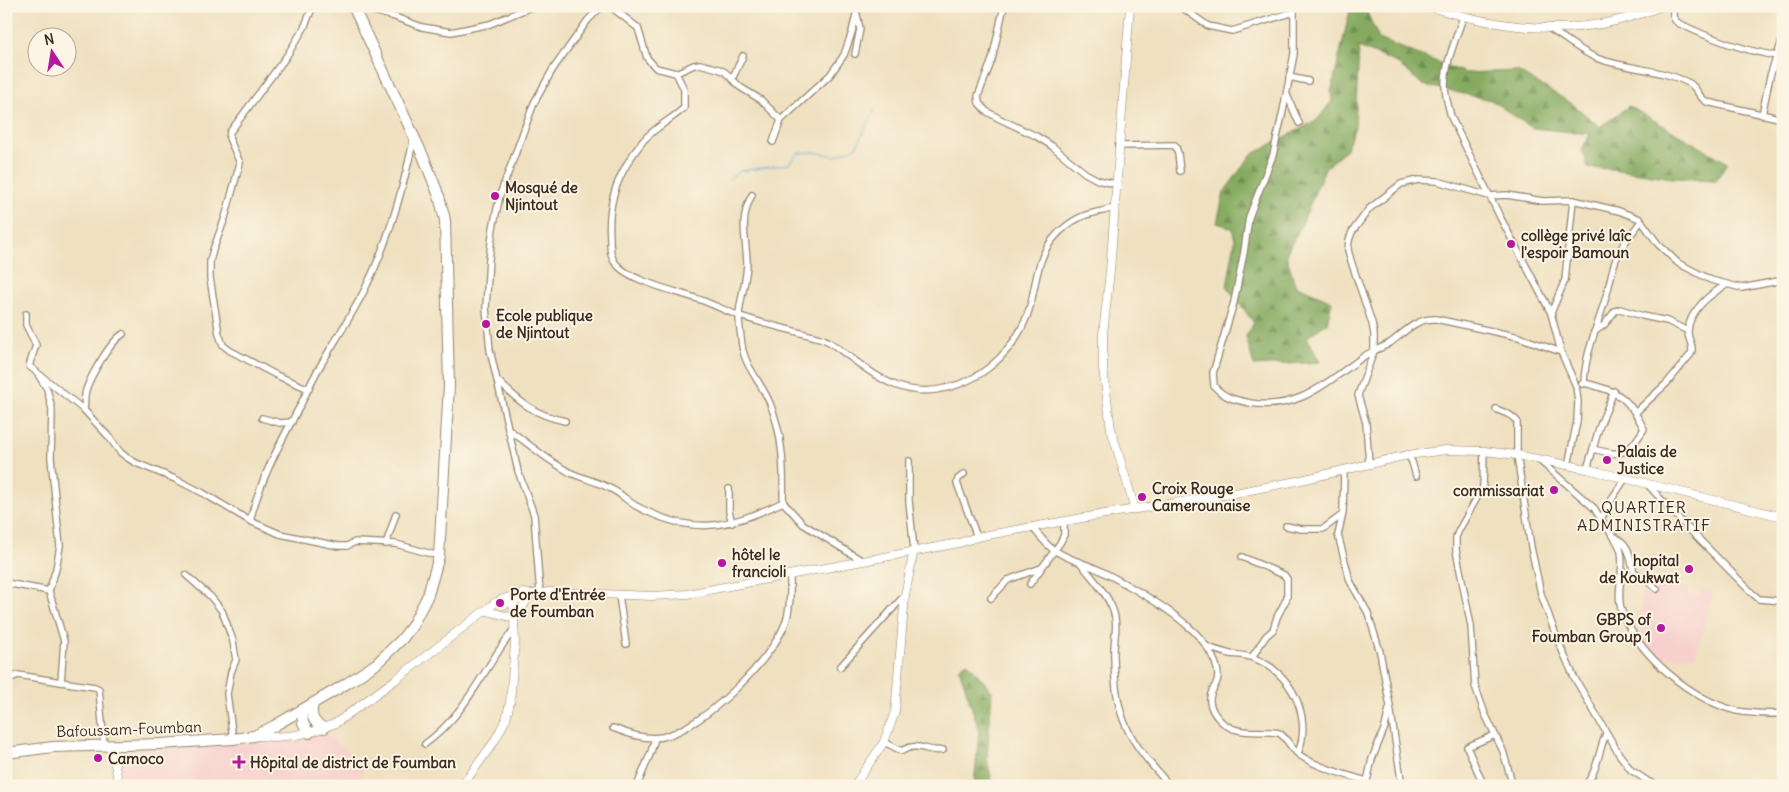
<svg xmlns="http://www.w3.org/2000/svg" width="1789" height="792" font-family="Delius,sans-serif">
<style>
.built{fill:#f7d0ce}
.forest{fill:url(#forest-firs);stroke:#606a3f}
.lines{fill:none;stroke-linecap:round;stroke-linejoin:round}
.stream{stroke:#58add4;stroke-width:1}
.street-casing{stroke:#95856f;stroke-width:8}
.secondary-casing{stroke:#95856f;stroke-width:9}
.highway-casing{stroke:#95856f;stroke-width:12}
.street{stroke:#fff;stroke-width:5.5}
.secondary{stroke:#fff;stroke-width:8}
.highway{stroke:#fff;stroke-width:10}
.poi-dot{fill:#b5179e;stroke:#fcf5e5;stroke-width:2}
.labels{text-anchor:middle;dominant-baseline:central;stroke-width:4;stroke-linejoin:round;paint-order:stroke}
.poi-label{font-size:15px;font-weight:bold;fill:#3b2a1e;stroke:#fcf5e5;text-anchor:start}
.street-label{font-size:15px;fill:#3b2a1e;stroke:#fcf5e5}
.neighbourhood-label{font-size:16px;letter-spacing:1px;fill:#3b2a1e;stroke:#fcf5e5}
</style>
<defs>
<pattern id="forest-firs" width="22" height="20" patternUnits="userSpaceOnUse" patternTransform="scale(1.25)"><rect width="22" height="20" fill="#85aa60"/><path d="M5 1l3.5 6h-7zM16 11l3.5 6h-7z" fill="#6e8b4f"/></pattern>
</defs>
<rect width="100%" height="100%" fill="#fcf5e5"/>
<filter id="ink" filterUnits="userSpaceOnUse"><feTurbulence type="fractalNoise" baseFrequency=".02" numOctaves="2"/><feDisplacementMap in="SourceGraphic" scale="10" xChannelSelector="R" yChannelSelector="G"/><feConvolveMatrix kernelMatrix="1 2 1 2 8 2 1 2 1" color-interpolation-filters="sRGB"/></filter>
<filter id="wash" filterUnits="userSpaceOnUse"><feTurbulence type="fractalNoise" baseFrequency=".0096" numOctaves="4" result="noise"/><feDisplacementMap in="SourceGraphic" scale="20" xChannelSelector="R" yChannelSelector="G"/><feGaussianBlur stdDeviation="1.12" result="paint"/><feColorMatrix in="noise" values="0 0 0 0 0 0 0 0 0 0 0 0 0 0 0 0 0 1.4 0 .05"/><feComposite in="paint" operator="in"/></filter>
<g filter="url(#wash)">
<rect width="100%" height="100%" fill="#efe0c0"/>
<g class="built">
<polygon points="1642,583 1688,588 1688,596 1700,596 1702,589 1713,591 1696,655 1670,658 1655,655 1640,638 1643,620 1641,613"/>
<polygon points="327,734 364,766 357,786 122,786 119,773 118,757 122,750 181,749 293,741"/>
</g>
<g class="forest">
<polygon points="1351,6 1364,6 1379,39 1465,73 1517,71 1571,103 1600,127 1629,106 1728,163 1716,180 1672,178 1612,169 1588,168 1582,149 1591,134 1532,128 1491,100 1423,85 1397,63 1359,47 1355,127 1346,149 1325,168 1303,222 1286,254 1295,285 1332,301 1327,323 1307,337 1320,362 1254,366 1246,336 1254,323 1227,287 1235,240 1232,228 1217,223 1224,192 1251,155 1317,120 1332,101 1331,92"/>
<polygon points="967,662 992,691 987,759 993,786 974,786 979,730 959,668"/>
</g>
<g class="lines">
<polyline class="stream" points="729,179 740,171 789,164 798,153 814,152 835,156 856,147 875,109"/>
</g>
</g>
<g filter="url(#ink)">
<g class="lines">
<defs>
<g id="street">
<polyline points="354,6 392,16 422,27 451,32 490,24 533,6"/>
<polyline points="610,6 638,28 647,58 656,68 676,73 694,65 700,64 719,69 725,72 740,87 761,100 781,120"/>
<polyline points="1004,6 992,60 978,96 979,103 986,111 1000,119 1036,136 1052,146 1085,173 1098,180 1115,184"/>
<polyline points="1180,6 1208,26 1232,31 1294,12"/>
<path d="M 1294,6 L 1294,54 L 1283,111 L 1273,155 L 1249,217 L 1244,252 L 1234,302 L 1213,373 L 1214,386 C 1224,398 1236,400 1250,403 C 1299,411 1327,382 1363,357 C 1371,351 1382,348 1390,343 C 1405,332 1416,318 1436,319 L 1519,337 L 1561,352"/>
<path d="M 1674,6 C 1672,14 1672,20 1680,24 C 1711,39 1743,50 1776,56"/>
<path d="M 1463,17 C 1456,39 1445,63 1445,86 C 1445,97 1449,107 1451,117 L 1500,217 L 1551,313 L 1561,352 L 1576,386 L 1578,402 L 1577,421 L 1568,466"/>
<path d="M 1550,29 C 1565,38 1582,53 1599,59 C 1628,69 1661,69 1689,83 C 1697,87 1698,97 1707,102 L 1783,119"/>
<polyline points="855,54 860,29 857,15"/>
<path d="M 676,73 L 684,89 L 684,108 C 671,120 655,127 643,141 C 619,171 607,199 610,238 C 610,247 610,258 617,265 C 631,281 675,291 695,298 C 711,303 725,311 740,316 C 767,325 796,331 823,339 C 832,342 841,351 850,357 C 880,380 907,398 946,388 C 987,379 1021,344 1031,303 C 1036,282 1038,256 1053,239 C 1061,229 1074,219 1086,215 C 1095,212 1104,211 1114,208"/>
<polyline points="1289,77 1308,81"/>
<polyline points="732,79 743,56"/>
<polyline points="1287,95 1299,123"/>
<polyline points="1762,115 1770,76 1783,38"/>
<path d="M 414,137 C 403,190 389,241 365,289 C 351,317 334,342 319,368 C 312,380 306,394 300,406 C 280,443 260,480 250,521 L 280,534 L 338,546 L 347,546 L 355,542 L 396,544 L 439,556"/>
<polyline points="773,142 781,120 830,75 844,55 852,32 858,6"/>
<polyline points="1118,146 1175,145 1178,153 1180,171"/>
<path d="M 752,195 C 739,219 746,237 747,262 C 747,280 740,298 739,315 C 739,325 741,337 742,346 C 745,366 761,383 769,401 C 783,433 784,468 783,502 L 803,524 L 861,560"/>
<polyline points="1551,313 1565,280 1573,200"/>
<polyline points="26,314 26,325 36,345 29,366 84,410 109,437 120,452 126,457 136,463 175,479 203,493 250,521"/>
<polyline points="1594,332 1604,325 1615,311 1620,309 1643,316 1667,321 1688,331"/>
<polyline points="39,376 47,389 52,409 51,458 60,546 56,569 49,591"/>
<path d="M 498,381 C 519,402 535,415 565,421"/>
<path d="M 1584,383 C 1585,352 1599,323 1607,293 C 1611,279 1612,266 1619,252 C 1624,242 1635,230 1641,221"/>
<path d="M 1582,384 L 1584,383 C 1619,391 1628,397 1644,429 C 1627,455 1624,457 1593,449 L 1587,469"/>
<polyline points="309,389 276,375 229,350 223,345 219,334 210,278 210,261 213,250 225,218 240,163 229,138 230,132 286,57 304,28 313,6"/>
<polyline points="1496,409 1510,415 1517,421 1517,455 1531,547 1541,594 1558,641 1574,677 1619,754 1631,770 1649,782 1661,786"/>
<path d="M 84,410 C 85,404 84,397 86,390 C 91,375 110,342 123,334"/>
<path d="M 1636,412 L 1667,383 L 1691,354 C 1695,346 1687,339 1688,331 C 1689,311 1710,294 1726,285"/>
<polyline points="262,418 280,423 292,422"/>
<path d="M 508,429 C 529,444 548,461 571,473 C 584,479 600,482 613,490 C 622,494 629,503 638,507 C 693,536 730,528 783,502"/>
<polyline points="1593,449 1599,428 1614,391"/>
<polyline points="1484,451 1483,487 1459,530 1456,537 1456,550 1471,626 1475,686 1485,714 1503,751 1513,786"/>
<polyline points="1408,455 1412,462 1416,476"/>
<polyline points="1539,460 1594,508 1601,519"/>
<polyline points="909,461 909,501 914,550"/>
<polyline points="1369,464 1366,423 1358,395 1374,351 1374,334 1372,323 1351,261 1348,250 1349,240 1352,232 1369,209 1401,184 1418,180 1437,181 1489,196 1507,195 1543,201 1573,200 1619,211 1640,219 1658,244 1678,263 1711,280 1742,288 1783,280"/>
<polyline points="1344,470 1343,513 1338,535 1350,581 1368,613 1380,652 1390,706 1402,786"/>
<polyline points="964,474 958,479 957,483 977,537"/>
<path d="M 1625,479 L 1613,497 L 1601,519 C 1608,531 1618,538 1621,552 C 1625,570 1615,592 1622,612 C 1639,656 1692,700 1737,711 C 1753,714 1767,714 1783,714"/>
<polyline points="1649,486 1682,522 1752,593 1759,599 1783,601"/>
<polyline points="729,489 729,511 732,523"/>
<polyline points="1286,526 1302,529 1323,529 1342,515"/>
<path d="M 1033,528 C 1039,535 1044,542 1051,548 C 1067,560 1086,563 1103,572 C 1132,587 1166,606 1190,628 C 1202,638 1218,659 1218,676 C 1218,683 1213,688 1211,694 C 1206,708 1221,725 1234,729 C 1249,734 1264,730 1279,733 C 1287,738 1290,747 1297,753 C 1312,766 1349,776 1367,781"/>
<path d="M 1615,537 C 1631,546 1629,556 1634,572 L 1647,580 L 1657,589"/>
<polyline points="386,544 396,514"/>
<polyline points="1242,557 1284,575 1287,579 1287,598 1277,617 1273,630 1266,636 1252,657"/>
<path d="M 1080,562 C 1091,577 1107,593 1113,610 C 1119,625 1113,641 1114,656 C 1115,720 1128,739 1170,786"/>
<polyline points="186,575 211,597 222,611 233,641 236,660 231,672 227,694 233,739"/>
<polyline points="6,583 49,591 64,641 61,682 95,687 99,689 104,745"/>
<polyline points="1030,584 1060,543 1064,535 1064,521"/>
<polyline points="540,593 534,515 518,471 490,350 486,308 489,259 493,228 500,195 534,103 553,69 588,20 602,6"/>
<polyline points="619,595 626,644"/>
<polyline points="991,598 1008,580 1041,568"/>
<path d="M 1208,647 C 1215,650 1223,652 1230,654 C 1238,655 1246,655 1253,658 C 1291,671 1313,717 1298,753"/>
<polyline points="840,667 905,595"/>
<polyline points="6,680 18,675 61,682"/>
<path d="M 613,728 C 629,734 645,740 662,737 C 702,729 771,661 785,624 C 791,608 790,591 790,575"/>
<path d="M 884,742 L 902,751 C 918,740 929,754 943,750"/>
<path d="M 425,744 C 466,715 484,667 515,628"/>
<polyline points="637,786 651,752 655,738"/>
<polyline points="1366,786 1372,759 1385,727 1389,709"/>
<polyline points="1484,786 1467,747 1495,735"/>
<path d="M 1584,786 C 1598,773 1598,751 1606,734"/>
</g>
<g id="secondary">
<polyline points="1130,6 1110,271 1103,334 1103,368 1111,429 1135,509"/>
<path d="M 1427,6 C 1488,25 1552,36 1615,21 C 1631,17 1647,12 1662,6"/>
<polyline points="500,600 522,593 533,594"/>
<polyline points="503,605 533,594 549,592 652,596 687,594 959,543 977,537 1099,515 1230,494 1297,481 1408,455 1446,450 1484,451 1517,455 1587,469 1783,517"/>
<polyline points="487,611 514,618"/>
<polyline points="519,613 529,596"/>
<polyline points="256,736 275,737 296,735 315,731 336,723 395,680 496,602"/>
<polyline points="111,745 119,786"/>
<polyline points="462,786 494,742 506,719 510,703 515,643 513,595"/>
<polyline points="854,786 884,742 895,712 905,595 914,550"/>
</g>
<g id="highway">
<path d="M 313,704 C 310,716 313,723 324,728"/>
<polyline points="302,710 303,723 309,733"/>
<polyline points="6,753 53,747 160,744 233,739 254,736 274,726 346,684 376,664 402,639 412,626 428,595 439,556 449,386 445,220 439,196 424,158 353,6"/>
</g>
</defs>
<use href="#street" class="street-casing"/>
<use href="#secondary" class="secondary-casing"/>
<use href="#highway" class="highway-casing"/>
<use href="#street" class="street"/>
<use href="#secondary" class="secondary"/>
<use href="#highway" class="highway"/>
</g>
</g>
<g class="poi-dot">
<circle cx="495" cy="196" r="5"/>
<circle cx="1511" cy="244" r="5"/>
<circle cx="486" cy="324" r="5"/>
<circle cx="1607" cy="460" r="5"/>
<circle cx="1554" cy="490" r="5"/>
<circle cx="1142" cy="497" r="5"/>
<circle cx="722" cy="563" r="5"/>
<circle cx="1689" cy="569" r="5"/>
<circle cx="500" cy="603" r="5"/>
<circle cx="1661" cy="628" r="5"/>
<circle cx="98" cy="758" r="5"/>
<path d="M236.5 754.5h5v5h5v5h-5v5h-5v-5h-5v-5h5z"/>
</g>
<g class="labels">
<g class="poi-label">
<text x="505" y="187">Mosqué de<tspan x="505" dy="17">Njintout</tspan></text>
<text x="1521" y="235">collège privé laîc<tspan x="1521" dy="17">l'espoir Bamoun</tspan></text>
<text x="496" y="315">Ecole publique<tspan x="496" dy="17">de Njintout</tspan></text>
<text x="1617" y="451">Palais de<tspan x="1617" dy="17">Justice</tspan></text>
<text x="1152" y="488">Croix Rouge<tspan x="1152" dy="17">Camerounaise</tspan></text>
<text x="1544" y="490" text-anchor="end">commissariat</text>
<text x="732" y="554">hôtel le<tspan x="732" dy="17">francioli</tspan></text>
<text x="1679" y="560" text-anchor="end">hopital<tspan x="1679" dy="17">de Koukwat</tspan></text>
<text x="510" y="594">Porte d'Entrée<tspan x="510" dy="17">de Foumban</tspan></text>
<text x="1651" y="619" text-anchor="end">GBPS of<tspan x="1651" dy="17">Foumban Group 1</tspan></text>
<text x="108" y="758">Camoco</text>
<text x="250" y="762">Hôpital de district de Foumban</text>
</g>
<g class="street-label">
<text transform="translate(129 729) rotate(-2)">Bafoussam-Foumban</text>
</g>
<g class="neighbourhood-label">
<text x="1644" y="507">QUARTIER<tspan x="1644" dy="18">ADMINISTRATIF</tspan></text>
</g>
</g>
<rect width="1789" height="792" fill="none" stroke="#fcf5e5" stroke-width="25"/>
<g transform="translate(52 52) rotate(348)"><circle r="24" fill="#fcf5e5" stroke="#afa495"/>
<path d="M0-4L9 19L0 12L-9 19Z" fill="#b5179e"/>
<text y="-8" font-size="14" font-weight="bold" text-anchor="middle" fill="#3b2a1e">N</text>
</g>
</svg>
